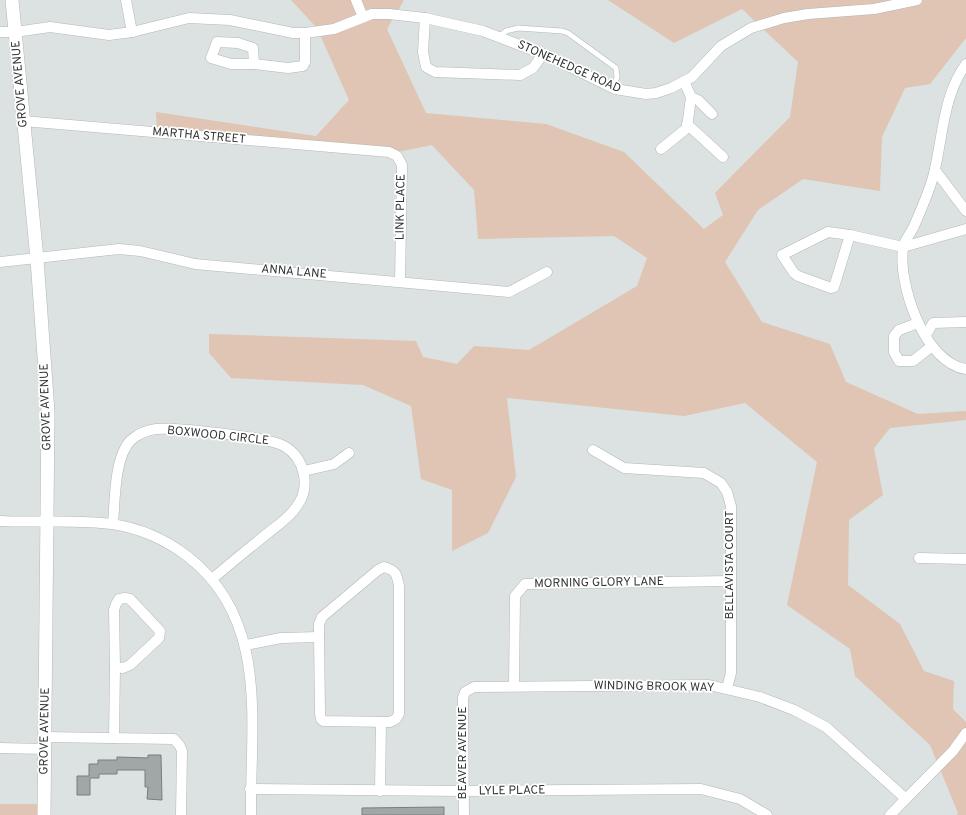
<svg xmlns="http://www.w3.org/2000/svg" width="966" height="815" font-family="Overpass,sans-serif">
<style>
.green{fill:#e0c4b4}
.building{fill:#a0a7a6;stroke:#787e7d}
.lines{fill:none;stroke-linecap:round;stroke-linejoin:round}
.service-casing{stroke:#b2b8b7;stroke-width:6}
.minor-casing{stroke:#b2b8b7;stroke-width:11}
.tertiary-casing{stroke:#b2b8b7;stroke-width:14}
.service{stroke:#fff;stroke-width:5}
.minor{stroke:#fff;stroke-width:10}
.tertiary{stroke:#fff;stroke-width:13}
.labels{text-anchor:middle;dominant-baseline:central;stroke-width:3.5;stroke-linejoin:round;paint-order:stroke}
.street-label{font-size:12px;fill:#333535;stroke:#fff}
</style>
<rect width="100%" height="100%" fill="#dbe2e1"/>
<g class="green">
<polygon points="291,0 404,0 387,29 426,113 546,124 624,152 704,229 723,215 715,193 790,117 798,62 742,9 674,43 608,0 966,0 966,38 930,84 905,88 882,137 880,191 803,179 758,210 725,262 762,322 830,344 846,382 918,414 966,411 966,420 890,428 874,448 883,495 849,520 848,585 900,624 924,671 954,681 953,709 966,722 966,815 957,815 958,813 930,745 855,676 850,649 787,605 817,462 745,403 684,416 507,398 516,477 488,533 452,551 452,490 421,479 411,406 363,385 231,378 209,353 209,334 416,341 423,357 457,364 474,346 529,350 637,286 647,258 614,236 478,239 474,190 432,145 383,155 157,132 156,112 316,136 349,100 317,28"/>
<polygon points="0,804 39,804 38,815 0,815"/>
</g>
<g class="building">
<polygon points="148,755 161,755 162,800 147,799 148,787 145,787 145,770 117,770 117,774 99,774 99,778 90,778 90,795 77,795 77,776 89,776 89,764 98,764 98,760 117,760 117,757 148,758"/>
<polygon points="444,807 444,815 362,815 362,808"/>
</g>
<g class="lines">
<defs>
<polyline id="service" points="499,37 506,31 518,28 562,31 568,33 616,68 617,77 613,88"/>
<g id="minor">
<polyline points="126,0 132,32"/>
<polyline points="356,0 363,17"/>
<polyline points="425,18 423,52 426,67 435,72 520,75 533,68 543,54"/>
<polyline points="0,32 15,32 50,27 109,35 132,32 189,18 230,20 293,33 305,33 334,29 372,14 389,14 425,18 483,31 548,56 615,89 646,94 656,93 671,88 692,77 721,46 751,28 784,18 808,14 874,9 917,0"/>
<polygon points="217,42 238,43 253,48 254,64 231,64 211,58"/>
<polyline points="254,64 288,68 303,66 305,62 305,33"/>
<path d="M 966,64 C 944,94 943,133 935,169 C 931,188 922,208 914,226 C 911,233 904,241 903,248 C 898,284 924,363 966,369"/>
<polyline points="684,81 691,97 698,100 712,114"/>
<polyline points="23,121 389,152 397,156 402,165 400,282"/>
<polyline points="687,124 723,157"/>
<polyline points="661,149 687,128 691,97"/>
<polyline points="935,170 966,211"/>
<polygon points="828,232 850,235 834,287 831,288 798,276 794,273 782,255"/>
<polyline points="850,235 903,247 966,229"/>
<polyline points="0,262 119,249 140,251 195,264 509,292 547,272"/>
<polyline points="918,323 899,330 894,336 894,352 899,361 913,361 932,346"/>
<polyline points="926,335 933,323 966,322"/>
<polyline points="593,450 624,468 704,473 721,483 727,492 731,506 731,673 727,688"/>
<polyline points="304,471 334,464 349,453"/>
<path d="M 0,521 C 37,523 75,519 112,524 C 139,528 166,540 187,556 C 270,619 250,724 251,815"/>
<path d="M 113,524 C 115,501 114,457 131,440 C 138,434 147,430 156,429 C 175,427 269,437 284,446 C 305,458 311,487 297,506 C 290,517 278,525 268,533 C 249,548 231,563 212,579"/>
<polyline points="919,558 966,559"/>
<path d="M 384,567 C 396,570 397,575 399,586 L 399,714 L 396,719 L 390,722 L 323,721 L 321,719 L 320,713 L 319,637 L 319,624 L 322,617 L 378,570 Z"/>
<polygon points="125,598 130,599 160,631 159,638 130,665 123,668 115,667 114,610 116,604 119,599"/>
<polyline points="246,645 281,638 319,637"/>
<polyline points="514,686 515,596 525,584 730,581"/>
<polyline points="45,737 174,739 180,746 182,751 181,815"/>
<polyline points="114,738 115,667"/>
<polyline points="0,748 45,749"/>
<polyline points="250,789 463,791 701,789 740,799 767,815"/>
<polyline points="380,791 381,722"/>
<polyline points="464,815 463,698 465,692 474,687 709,685 760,697 794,710 826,727 905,798"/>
<polyline points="890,815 953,751 966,733"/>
</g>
<polyline id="tertiary" points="12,0 37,259 48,412 44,815"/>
</defs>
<use href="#service" class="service-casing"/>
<use href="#minor" class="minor-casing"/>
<use href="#tertiary" class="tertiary-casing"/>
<use href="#service" class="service"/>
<use href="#minor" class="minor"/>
<use href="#tertiary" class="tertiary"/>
</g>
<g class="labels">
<g class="street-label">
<text transform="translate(569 67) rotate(24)">STONEHEDGE ROAD</text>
<text transform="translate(20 84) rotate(-95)">GROVE AVENUE</text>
<text transform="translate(199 136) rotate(5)">MARTHA STREET</text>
<text transform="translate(401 207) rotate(-89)">LINK PLACE</text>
<text transform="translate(294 272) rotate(5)">ANNA LANE</text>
<text transform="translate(46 407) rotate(-92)">GROVE AVENUE</text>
<text transform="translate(218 436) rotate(6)">BOXWOOD CIRCLE</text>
<text transform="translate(730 565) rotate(-90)">BELLAVISTA COURT</text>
<text transform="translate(599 583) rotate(-1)">MORNING GLORY LANE</text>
<text transform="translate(654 687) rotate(1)">WINDING BROOK WAY</text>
<text transform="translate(45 731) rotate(-89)">GROVE AVENUE</text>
<text transform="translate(463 753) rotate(-90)">BEAVER AVENUE</text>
<text transform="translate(512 791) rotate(-1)">LYLE PLACE</text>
</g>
</g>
</svg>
